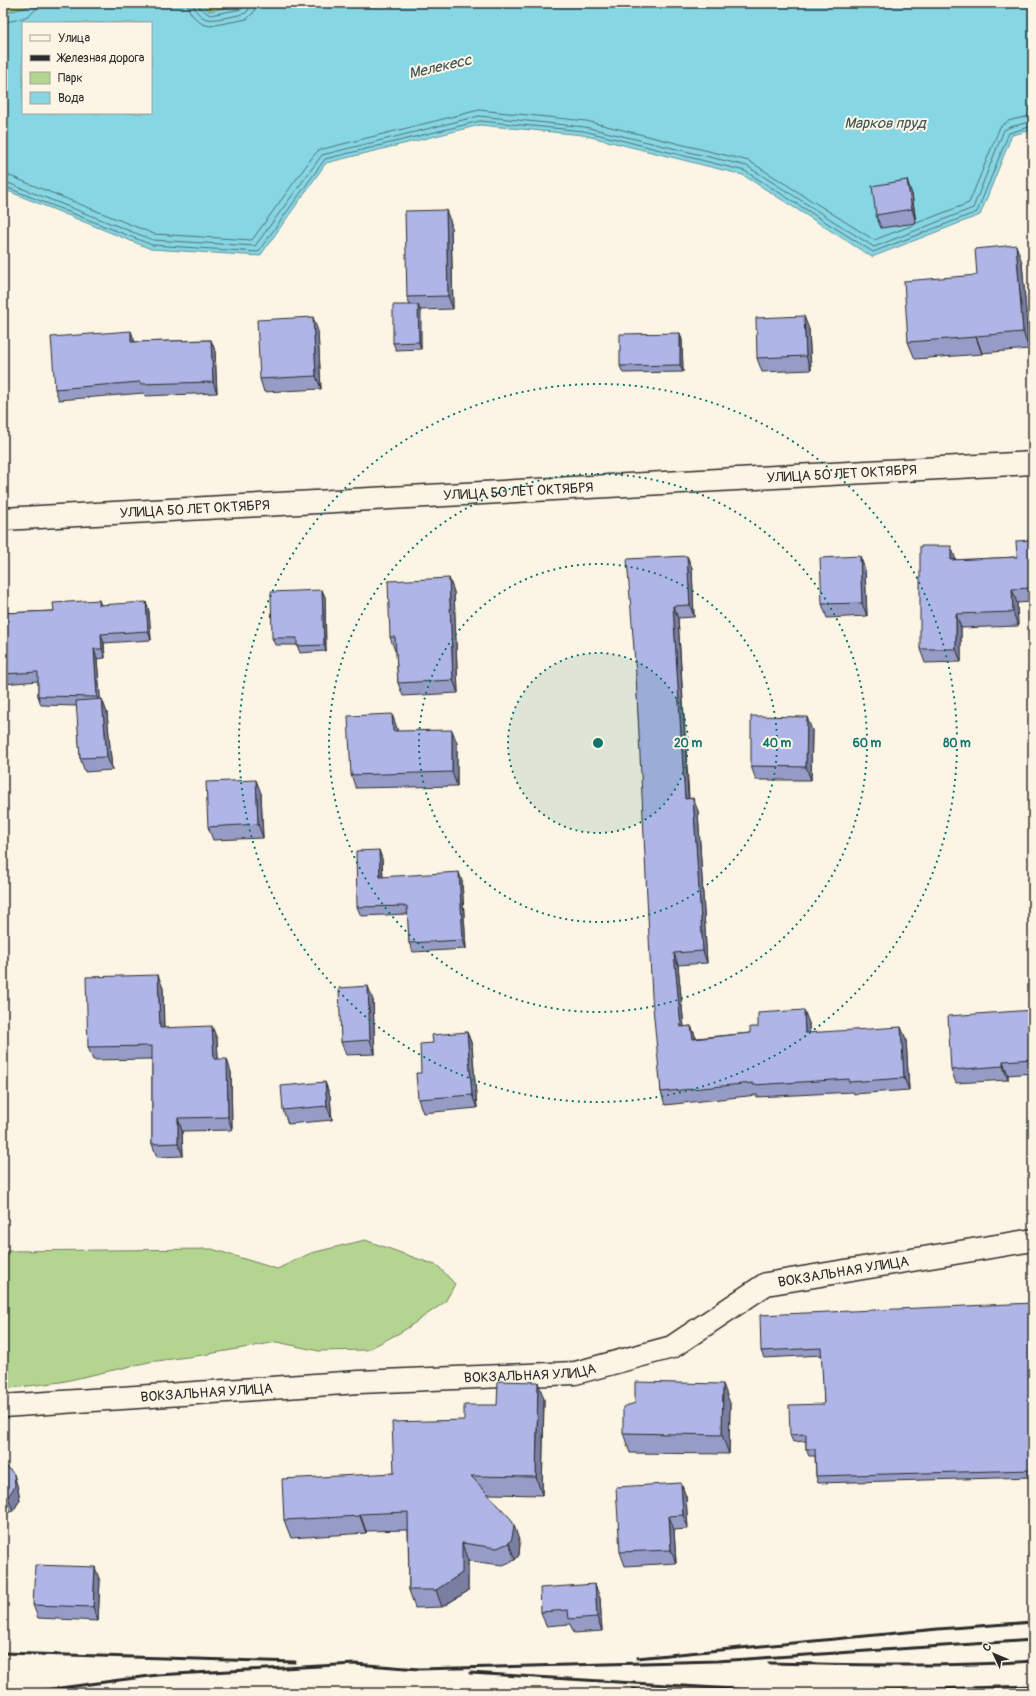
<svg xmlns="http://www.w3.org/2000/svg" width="1036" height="1696" font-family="Pangolin,sans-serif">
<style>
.green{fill:#b3d58f;stroke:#6f805d}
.water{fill:#86d6e3;stroke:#629299;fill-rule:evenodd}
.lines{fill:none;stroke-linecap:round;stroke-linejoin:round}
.shore{stroke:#4f6f75;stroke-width:1}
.minor-casing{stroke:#2b2b2b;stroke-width:25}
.secondary-casing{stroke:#2b2b2b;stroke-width:25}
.minor{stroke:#fcf5e5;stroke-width:22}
.secondary{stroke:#fcf5e5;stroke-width:22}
.rail{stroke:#2b2b2b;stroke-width:3}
.wall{fill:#969cc6;stroke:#2b2b2b}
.shaded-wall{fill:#7a7fa1;stroke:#2b2b2b}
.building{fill:#afb5e6;stroke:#2b2b2b}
.ring{fill:none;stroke:#0f766e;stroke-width:2;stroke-dasharray:2 4}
.labels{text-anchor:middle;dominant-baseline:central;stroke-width:4;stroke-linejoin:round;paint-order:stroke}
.street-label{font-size:14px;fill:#2b2b2b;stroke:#fcf5e5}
.water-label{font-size:15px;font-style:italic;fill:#425659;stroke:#fcf5e5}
.centre{fill:#0f766e;stroke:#fcf5e5;stroke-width:2}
.ring-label{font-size:12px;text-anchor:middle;font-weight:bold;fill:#0f766e;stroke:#fcf5e5;stroke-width:4;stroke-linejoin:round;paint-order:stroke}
</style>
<rect width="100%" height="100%" fill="#fcf5e5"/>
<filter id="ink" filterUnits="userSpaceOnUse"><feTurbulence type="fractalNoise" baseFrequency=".025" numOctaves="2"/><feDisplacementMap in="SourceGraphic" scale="8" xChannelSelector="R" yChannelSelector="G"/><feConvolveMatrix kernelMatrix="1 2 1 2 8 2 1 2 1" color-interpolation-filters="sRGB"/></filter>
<g filter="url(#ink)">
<g class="green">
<polygon points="3,3 31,3 25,8 3,13"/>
<polygon points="201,3 251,3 209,11"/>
<polygon points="365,1240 438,1266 455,1284 445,1302 403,1331 367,1350 319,1351 277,1342 203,1355 149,1362 61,1382 3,1389 3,1251 212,1249 277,1269 311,1253"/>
</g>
<path class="water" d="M 31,3 L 201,3 L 209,11 L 251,3 L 1033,3 L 1033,130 L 1012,135 L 980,215 L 872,257 L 743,175 L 583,135 L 480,125 L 326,163 L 260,256 L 151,249 L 3,189 L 3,13 L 25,8 ZM 23,23 L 151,23 L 151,113 L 23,113 Z"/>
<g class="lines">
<g class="shore">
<polyline points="187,3 189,10 192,15 202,24 210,26 247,19 254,12 256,3"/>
<path d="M 193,3 C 194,10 200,17 207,19 C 212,21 243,15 247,12 C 249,9 250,6 250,3"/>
<polyline points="199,3 200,8 210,15 242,9 245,3"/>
<path d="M 3,22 C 15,21 37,17 38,3"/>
<polyline points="3,175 10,176 154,234 252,240 314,155 319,150 479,110 586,121 749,161 874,240 916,224"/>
<polyline points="3,181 153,240 255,246 322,155 479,116 585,127 747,166 874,247 973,208 1004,130 1010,127 1033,121"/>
<polyline points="3,186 152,245 258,252 325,159 480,121 584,131 745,171 873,252 977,212 1009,133 1033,126"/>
<polyline points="917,223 969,203 1000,127 1008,121 1033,115"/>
</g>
<defs>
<g id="minor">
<path id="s1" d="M 3,1406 L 359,1382 L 575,1373 L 672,1347 L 766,1284 L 1033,1240"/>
</g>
<g id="secondary">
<path id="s2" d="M 3,519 L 1033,463"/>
</g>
</defs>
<use href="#minor" class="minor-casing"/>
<use href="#secondary" class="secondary-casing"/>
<use href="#minor" class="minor"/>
<use href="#secondary" class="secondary"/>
<g class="rail">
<polyline points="3,1653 295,1662"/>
<polyline points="637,1658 938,1629 1033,1622"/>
<path d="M 769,1663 C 858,1665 945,1667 1033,1661"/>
<polyline points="470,1673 797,1693"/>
<polyline points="633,1689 661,1693"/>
<polyline points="792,1691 935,1689 1033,1686"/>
<polyline points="23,1693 157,1675 355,1664 419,1669 717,1661 1033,1640"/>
</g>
</g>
<g class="wall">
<polygon points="912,194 916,223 881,228 876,215"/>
<polygon points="451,223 453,309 420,310 421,349 396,350 393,343 410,305 407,297"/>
<polygon points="1022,262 1029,349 982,353 982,354 915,359 908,342 977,275"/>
<polygon points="809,329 811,370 762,372 757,358"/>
<polygon points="318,331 321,389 264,392 260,379"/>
<polygon points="680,333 682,340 683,372 623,373 620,366"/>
<polygon points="211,340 215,351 217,393 145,396 144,393 59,400 55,389 135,342"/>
<polygon points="1033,540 1033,602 1017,603 1018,626 961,628 961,662 925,663 920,649 956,560 1017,557"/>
<polygon points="687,556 692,568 694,617 678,618 689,798 698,811 707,963 678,965 684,1027 691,1026 696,1038 750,1033 809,1023 809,1033 906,1039 909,1090 854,1094 853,1092 757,1097 757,1095 665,1105 661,1092 636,675"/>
<polygon points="860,556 865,570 867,616 827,618 822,604"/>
<polygon points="449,578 454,592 458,693 403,696 398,683 396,651 395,651 390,637"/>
<polygon points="322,590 325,597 326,651 300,653 297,645 275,645 272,638"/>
<polygon points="99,600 101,605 149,611 151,640 104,643 105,658 97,659 100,699 102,699 107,713 112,770 85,772 80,758 77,706 41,705 38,696 38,681 3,684 3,613 54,611"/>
<polygon points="397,728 397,731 457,743 457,786 356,788 351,775"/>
<polygon points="812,730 811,780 756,780 751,766"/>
<polygon points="261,793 263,838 213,840 208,827"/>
<polygon points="379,850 382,859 383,877 462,881 466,949 413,952 409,943 408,914 361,916 357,907"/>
<polygon points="163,988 164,1028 217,1039 218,1059 231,1072 232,1130 182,1131 183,1156 157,1157 152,1144 152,1059 93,1060 88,1047"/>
<polygon points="373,1000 375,1054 346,1055 341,1042"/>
<polygon points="1033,1010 1033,1073 1008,1075 1008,1080 956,1083 951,1070"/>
<polygon points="467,1032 472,1045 477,1108 423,1113 418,1099 421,1073 433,1043"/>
<polygon points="325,1082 330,1096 332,1120 288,1124 283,1110"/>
<polygon points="1033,1303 1033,1477 818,1483 816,1476 815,1456 809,1456 806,1449 806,1441 793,1442 790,1435 824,1404 822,1355 764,1358 761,1351"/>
<polygon points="544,1399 542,1495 488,1494 520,1543 519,1555 515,1560 503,1565 468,1561 468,1591 442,1607 415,1608 409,1590 408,1530 366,1531 366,1533 291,1538 284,1520 394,1473 464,1420 497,1405"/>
<polygon points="730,1403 729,1454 630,1453 623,1433"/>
<polygon points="3,1465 18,1488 20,1500 13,1511 3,1514"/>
<polygon points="681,1483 686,1497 688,1529 674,1530 676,1563 625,1566 620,1552"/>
<polygon points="100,1581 98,1621 38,1618 33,1605"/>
<polygon points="600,1598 602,1631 574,1633 570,1624 546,1626 541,1612"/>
</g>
<g class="shaded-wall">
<polygon points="907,180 912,194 916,223 912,209"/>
<polygon points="446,210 451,223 453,309 448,296"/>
<polygon points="1016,245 1022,262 1029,349 1023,332"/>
<polygon points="418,305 421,312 421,349 419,342"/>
<polygon points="804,316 809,329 811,370 806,356"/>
<polygon points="313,317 318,331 321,389 316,376"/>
<polygon points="131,331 135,342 131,342"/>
<polygon points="680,333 682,340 683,372 680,365"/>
<polygon points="976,336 982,353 982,354 976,337"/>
<polygon points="211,340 215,351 217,393 213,382"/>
<polygon points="951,546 956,560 951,560"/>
<polygon points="687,556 692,568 694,617 690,605"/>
<polygon points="860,556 865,570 867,616 862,603"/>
<polygon points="449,578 454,592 458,693 453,680"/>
<polygon points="1012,589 1017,603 1018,626 1013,612"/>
<polygon points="322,590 325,597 326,651 324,645"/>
<polygon points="146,602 149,611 151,640 148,631"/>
<polygon points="673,606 678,618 689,811 685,799"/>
<polygon points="956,614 961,628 961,662 956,649"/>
<polygon points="101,634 104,643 105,658 102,649"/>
<polygon points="94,649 97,659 101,706 97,697"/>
<polygon points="102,699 107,713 112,770 107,757"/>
<polygon points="392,714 397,728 398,744 393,731"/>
<polygon points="807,717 812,730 811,780 806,767"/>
<polygon points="452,730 457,743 457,786 452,772"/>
<polygon points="256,780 261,793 263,838 258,824"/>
<polygon points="693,798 698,811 707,963 703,951"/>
<polygon points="379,850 382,859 383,886 380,877"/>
<polygon points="459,872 462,881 466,949 463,940"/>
<polygon points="674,953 678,965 685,1040 681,1027"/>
<polygon points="158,975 163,988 164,1041 160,1028"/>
<polygon points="368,986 373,1000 375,1054 370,1040"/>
<polygon points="804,1010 809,1023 810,1046 805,1033"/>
<polygon points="212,1026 217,1039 219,1072 214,1059"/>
<polygon points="691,1026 696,1038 693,1039"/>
<polygon points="901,1027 906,1039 909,1090 904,1078"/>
<polygon points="467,1032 472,1045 477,1108 472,1095"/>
<polygon points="227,1059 231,1072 232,1130 228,1117"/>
<polygon points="1003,1061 1008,1075 1008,1080 1003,1066"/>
<polygon points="325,1082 330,1096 332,1120 327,1106"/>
<polygon points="178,1118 182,1131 183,1156 178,1143"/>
<polygon points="538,1382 544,1399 542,1495 536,1477"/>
<polygon points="723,1384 730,1403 729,1454 722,1435"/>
<polygon points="14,1474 18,1488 20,1500 13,1511 8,1497"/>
<polygon points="681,1483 686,1497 688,1529 683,1515"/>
<polygon points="360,1514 366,1531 366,1533 360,1516"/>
<polygon points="669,1516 674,1530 676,1563 671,1550"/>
<polygon points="514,1525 520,1543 519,1555 515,1560 509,1543"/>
<polygon points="462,1543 468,1561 468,1591 442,1607 436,1590"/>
<polygon points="95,1567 100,1581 98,1621 93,1607"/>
<polygon points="595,1584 600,1598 602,1631 597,1617"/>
</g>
<g class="building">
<polygon points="907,180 912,209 876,215 872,186"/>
<polygon points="446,210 448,296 407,297 405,211"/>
<polygon points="1016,245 1023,332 976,336 976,337 908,342 904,281 977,275 975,249"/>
<polygon points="393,305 418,305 419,342 393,343"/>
<polygon points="804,316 806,356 757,358 756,318"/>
<polygon points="313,317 316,376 260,379 257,320"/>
<polygon points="131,331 131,342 211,340 213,382 141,384 140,382 55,389 51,337"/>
<polygon points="680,333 680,365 620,366 620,334"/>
<polygon points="1033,540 1033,588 1012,589 1013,612 956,614 956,649 920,649 920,546 951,546 951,560 1017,557 1016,541"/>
<polygon points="687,556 690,605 673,606 685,799 693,798 703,951 674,953 681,1027 691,1026 693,1039 750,1033 750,1027 758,1027 758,1013 804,1010 805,1033 901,1027 904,1078 849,1082 849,1079 753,1085 753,1083 661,1092 652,997 636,675 627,559"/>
<polygon points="860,556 862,603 822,604 820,558"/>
<polygon points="449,578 453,680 398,683 395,637 390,637 388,581"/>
<polygon points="322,590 324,645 297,646 297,638 272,638 271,592"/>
<polygon points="99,600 99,605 146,602 148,631 101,634 102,649 94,649 97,697 38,696 38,672 3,674 3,613 54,611 53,603"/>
<polygon points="102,699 107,757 80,758 76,701"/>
<polygon points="392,714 393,731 452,730 452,772 351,775 348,716"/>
<polygon points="751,716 807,717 806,767 751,766"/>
<polygon points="256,780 258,824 208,827 206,782"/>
<polygon points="379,850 380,877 459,872 463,940 409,943 407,906 357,907 356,851"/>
<polygon points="158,975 160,1028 212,1026 214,1059 227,1059 228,1117 178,1118 178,1143 152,1144 152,1046 88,1047 86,977"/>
<polygon points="368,986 370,1040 341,1042 339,988"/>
<polygon points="1033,1010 1033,1059 1003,1061 1003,1066 951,1070 948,1016"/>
<polygon points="467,1032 472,1095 418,1099 416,1073 421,1073 420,1044 433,1043 432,1035"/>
<polygon points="325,1082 327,1106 283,1110 281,1086"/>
<polygon points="1033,1303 1033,1470 816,1476 815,1449 806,1449 806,1434 790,1435 789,1405 824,1404 821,1348 761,1351 760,1315"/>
<polygon points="498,1381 538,1382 536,1477 471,1476 511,1519 514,1525 512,1538 509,1543 497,1548 462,1543 462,1573 436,1590 409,1590 408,1512 360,1514 360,1516 284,1520 282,1479 394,1473 392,1422 464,1420 464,1405 497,1405"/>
<polygon points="635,1382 723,1384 722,1435 623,1433 623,1407 635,1403"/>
<polygon points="3,1465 6,1466 14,1474 15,1486 8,1497 3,1499"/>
<polygon points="681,1483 683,1515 669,1516 671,1550 620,1552 616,1487"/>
<polygon points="35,1565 95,1567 93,1607 33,1605"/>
<polygon points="595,1584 597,1617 569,1619 568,1610 541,1612 540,1588"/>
</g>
</g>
<circle cx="598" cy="743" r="90" fill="#0f766e" fill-opacity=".12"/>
<g class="ring">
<circle cx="598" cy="743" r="90"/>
<circle cx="598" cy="743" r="179"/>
<circle cx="598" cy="743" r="269"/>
<circle cx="598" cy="743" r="359"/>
</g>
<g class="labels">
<g class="street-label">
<text stroke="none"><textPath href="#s2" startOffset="840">УЛИЦА 50 ЛЕТ ОКТЯБРЯ</textPath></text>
<text stroke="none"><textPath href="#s2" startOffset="516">УЛИЦА 50 ЛЕТ ОКТЯБРЯ</textPath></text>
<text stroke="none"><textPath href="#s2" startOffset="192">УЛИЦА 50 ЛЕТ ОКТЯБРЯ</textPath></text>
<text stroke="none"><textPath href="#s1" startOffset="865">ВОКЗАЛЬНАЯ УЛИЦА</textPath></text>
<text stroke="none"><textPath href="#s1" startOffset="528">ВОКЗАЛЬНАЯ УЛИЦА</textPath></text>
<text stroke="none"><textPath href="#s1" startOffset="204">ВОКЗАЛЬНАЯ УЛИЦА</textPath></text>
</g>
<g class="water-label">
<text transform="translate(440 67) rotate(-13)">Мелекесс</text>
<text x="885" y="123">Марков пруд</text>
</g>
</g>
<circle cx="598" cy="743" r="6" class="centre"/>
<g class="ring-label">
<text x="688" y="747">20 m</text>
<text x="777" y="747">40 m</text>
<text x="867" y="747">60 m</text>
<text x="957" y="747">80 m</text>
</g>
<rect width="1036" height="1696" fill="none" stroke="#fcf5e5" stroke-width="16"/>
<rect x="8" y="8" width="1020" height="1680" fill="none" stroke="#2b2b2b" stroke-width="1.5" filter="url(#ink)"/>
<rect x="22" y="22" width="130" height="92" fill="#fcf5e5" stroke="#a8a49b"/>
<rect x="30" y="35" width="20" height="6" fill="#fcf5e5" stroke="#a8a49b"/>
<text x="58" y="42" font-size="12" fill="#2b2b2b">Улица</text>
<rect x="30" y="55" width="20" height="6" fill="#2b2b2b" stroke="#a8a49b"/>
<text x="58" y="62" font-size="12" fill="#2b2b2b">Железная дорога</text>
<rect x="30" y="72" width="20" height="12" fill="#b3d58f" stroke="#a8a49b"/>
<text x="58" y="82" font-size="12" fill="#2b2b2b">Парк</text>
<rect x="30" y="92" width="20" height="12" fill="#86d6e3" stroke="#a8a49b"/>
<text x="58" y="102" font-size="12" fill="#2b2b2b">Вода</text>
<g transform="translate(994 1654) rotate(314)" stroke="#fcf5e5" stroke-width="3" paint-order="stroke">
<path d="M0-3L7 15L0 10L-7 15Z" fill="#2b2b2b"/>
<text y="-6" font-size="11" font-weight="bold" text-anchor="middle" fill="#2b2b2b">С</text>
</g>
</svg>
